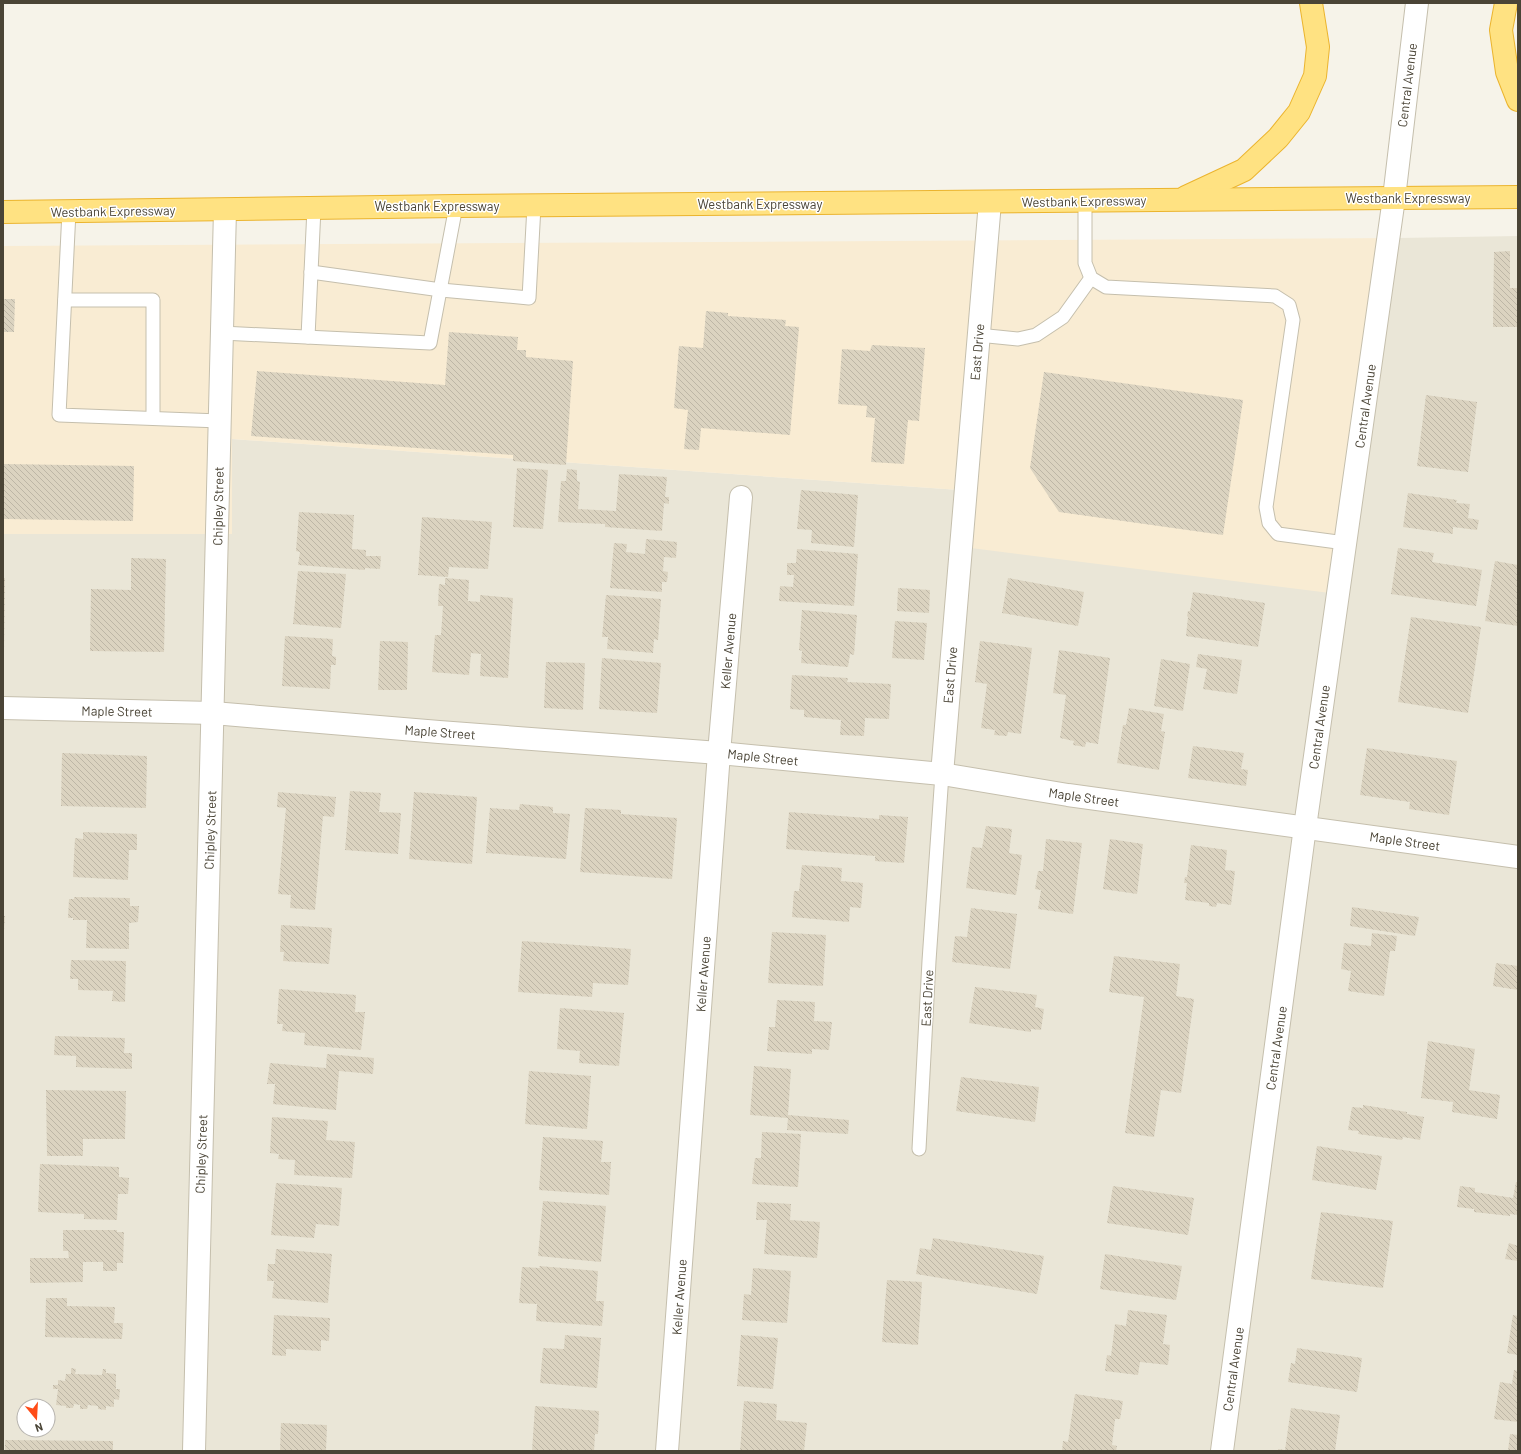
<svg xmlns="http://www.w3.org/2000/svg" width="1521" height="1454" font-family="Barlow,sans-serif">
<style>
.residential{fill:#eae6d7;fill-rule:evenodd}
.commercial{fill:#f9ecd3}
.building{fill:url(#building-back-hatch)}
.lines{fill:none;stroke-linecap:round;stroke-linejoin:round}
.service-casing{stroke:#c5bfad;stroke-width:15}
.minor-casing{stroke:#c5bfad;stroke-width:24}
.tertiary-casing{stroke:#c5bfad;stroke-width:24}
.trunk-casing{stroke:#ebb42e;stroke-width:24}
.service{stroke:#fff;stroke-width:13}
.minor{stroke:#fff;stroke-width:22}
.tertiary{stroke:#fff;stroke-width:22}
.trunk{stroke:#ffe282;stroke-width:22}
.labels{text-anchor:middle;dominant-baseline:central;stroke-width:3;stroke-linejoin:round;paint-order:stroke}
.street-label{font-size:13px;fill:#4a4436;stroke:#fff}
</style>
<defs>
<pattern id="building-back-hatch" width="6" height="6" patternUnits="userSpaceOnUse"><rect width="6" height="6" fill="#dbd3c0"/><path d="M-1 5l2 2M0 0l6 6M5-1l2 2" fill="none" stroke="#bdb6a6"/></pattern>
</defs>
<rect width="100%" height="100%" fill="#f6f3e9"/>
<path class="residential" d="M 1518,236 L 1518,1451 L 3,1451 L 3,534 L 232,534 L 232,439 L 974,491 L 1399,238 ZM 24,1406 L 48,1406 L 48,1430 L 24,1430 Z"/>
<polygon class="commercial" points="1399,238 1346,595 971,548 974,491 232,439 232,534 3,534 3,246"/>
<g class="building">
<polygon points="1510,251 1510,288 1518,288 1518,327 1493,327 1494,252"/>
<polygon points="3,299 15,299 14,332 3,332"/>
<polygon points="706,311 728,313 728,316 786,320 785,326 799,327 790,435 701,428 699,450 684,449 688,410 674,408 679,346 703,348"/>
<polygon points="449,332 518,337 517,350 526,350 526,357 573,361 566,465 513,461 513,455 251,436 257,371 445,385"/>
<polygon points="872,345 925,348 919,421 908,420 904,464 871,462 875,418 866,417 867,406 838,404 842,349 870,351"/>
<polygon points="1044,372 1243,400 1223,535 1059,512 1030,468"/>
<polygon points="1426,395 1477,402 1468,472 1417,466"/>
<polygon points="3,464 134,466 133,521 3,519"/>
<polygon points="517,468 548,470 543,529 513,527"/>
<polygon points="567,469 577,470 577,481 580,482 578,509 616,511 619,474 667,477 665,497 669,497 669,504 664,503 662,531 605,527 605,524 558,522 561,481 566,481"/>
<polygon points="801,490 858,495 854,547 811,543 812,530 797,529"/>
<polygon points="1408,493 1457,500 1456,503 1470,504 1468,518 1479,520 1477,530 1453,527 1453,534 1403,527"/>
<polygon points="299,512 354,515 352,549 366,550 366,556 381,556 380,569 365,568 365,570 298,565 300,552 296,551"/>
<polygon points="422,517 492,522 488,569 449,567 448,577 418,575"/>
<polygon points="646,539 677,542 676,558 664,557 663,571 668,572 667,582 662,582 662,592 610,588 614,543 627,544 626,552 645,554"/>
<polygon points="1398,548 1434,553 1432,562 1482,570 1476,606 1391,594"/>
<polygon points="797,549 858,554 854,606 779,601 780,586 793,587 794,575 787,575 787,563 796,563"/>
<polygon points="131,558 166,559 164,652 90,651 91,589 131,590"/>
<polygon points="1495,561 1518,565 1518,626 1485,621"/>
<polygon points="298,571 346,574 341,628 293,624"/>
<polygon points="3,578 5,578 4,654 3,654"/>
<polygon points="445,578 469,580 468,601 480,602 480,595 513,598 508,678 480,676 481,654 471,653 469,675 432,672 435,635 441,635 443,606 438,606 439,584 445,585"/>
<polygon points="1008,578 1084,592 1078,626 1002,613"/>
<polygon points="898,588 930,590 929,613 897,611"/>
<polygon points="1193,592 1265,603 1258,647 1186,636 1188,617 1187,616 1188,611 1190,611"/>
<polygon points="606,595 661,599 658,640 654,639 653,653 607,649 608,637 602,637"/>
<polygon points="802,610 857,615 854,655 850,654 848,667 801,663 802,651 799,650"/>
<polygon points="1411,617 1481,627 1468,713 1398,702"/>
<polygon points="895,621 927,623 924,660 892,658"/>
<polygon points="285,636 333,639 332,656 336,657 336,665 331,665 330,689 282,686"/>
<polygon points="380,641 408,642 407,690 378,690"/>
<polygon points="980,641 1032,648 1021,734 1008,732 1007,736 994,735 995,730 981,728 987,684 975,682"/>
<polygon points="1059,650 1110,658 1098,744 1086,742 1085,747 1073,745 1074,741 1060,738 1066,695 1053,693"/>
<polygon points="1198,654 1242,660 1237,694 1203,689 1207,669 1196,667"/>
<polygon points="602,658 661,663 657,713 599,709"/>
<polygon points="1161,659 1190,664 1183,711 1154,706"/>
<polygon points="546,662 585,663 583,710 544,708"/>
<polygon points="792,675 848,678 847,682 891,684 889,719 865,718 864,736 840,735 841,720 804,717 804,710 790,709"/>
<polygon points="1129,708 1164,714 1161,731 1165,732 1159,770 1117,763 1123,725 1126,725"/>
<polygon points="1193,746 1244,753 1241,769 1248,770 1246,786 1188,778"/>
<polygon points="1367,748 1457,761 1449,815 1409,809 1410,802 1360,795"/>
<polygon points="62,753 147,756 146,808 61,806"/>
<polygon points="350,791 381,793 379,812 401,813 398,854 345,850"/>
<polygon points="278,792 336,797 334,817 323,816 315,910 290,908 291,895 278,894 286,808 277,807"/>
<polygon points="414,792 477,797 472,864 409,859"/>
<polygon points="520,804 553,807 553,813 570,814 566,859 486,853 490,808 519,810"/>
<polygon points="585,808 621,810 621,814 677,818 672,879 580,872"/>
<polygon points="789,812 879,819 879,815 908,817 904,863 875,861 875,856 786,849"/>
<polygon points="986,826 1012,829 1009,853 1022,855 1016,895 966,888 972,847 982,848"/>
<polygon points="83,832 137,834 137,850 129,850 128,880 73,877 75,838 83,839"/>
<polygon points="1046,839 1082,843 1073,914 1038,909 1041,890 1035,889 1038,871 1043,871"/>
<polygon points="1110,839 1143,844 1137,894 1103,889"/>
<polygon points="1191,845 1227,850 1225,870 1235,871 1231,905 1217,903 1216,907 1209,906 1209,903 1185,900 1187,883 1184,883 1185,877 1187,877"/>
<polygon points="802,865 842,868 841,881 863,883 861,908 850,907 849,922 792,917 794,891 799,891"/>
<polygon points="74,897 130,898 130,906 139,906 138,922 129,923 129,949 86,948 87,920 73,920 73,918 68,918 69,899 74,899"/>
<polygon points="1352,907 1419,917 1415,936 1350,926"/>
<polygon points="971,908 1017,914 1010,969 952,962 955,936 967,937"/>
<polygon points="3,916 5,916 4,931 3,931"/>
<polygon points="281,925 332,928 329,964 283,961 284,952 280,952"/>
<polygon points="772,932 826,935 823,986 768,983"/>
<polygon points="1372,933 1397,936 1395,951 1390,951 1384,996 1348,991 1351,971 1341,969 1344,943 1371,946"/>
<polygon points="522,941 631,949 628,985 593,983 592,997 518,992"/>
<polygon points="1114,956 1180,964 1176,996 1194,999 1181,1093 1161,1090 1154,1137 1125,1133 1144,997 1109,992"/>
<polygon points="71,960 126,961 125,1002 112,1001 113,991 78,990 78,979 70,979"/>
<polygon points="1496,963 1518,966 1518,990 1493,986"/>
<polygon points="975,987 1037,995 1035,1007 1044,1009 1041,1030 1031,1029 1031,1032 969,1023"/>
<polygon points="279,989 356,995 355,1012 365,1012 361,1050 304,1045 305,1033 282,1031 283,1024 277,1024"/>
<polygon points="777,1000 815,1002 814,1021 832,1022 829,1050 812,1049 812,1054 767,1051 769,1027 775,1027"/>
<polygon points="560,1008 624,1013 619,1066 579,1063 580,1051 557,1049"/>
<polygon points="55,1036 125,1038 124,1053 132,1053 132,1069 76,1067 76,1056 54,1055"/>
<polygon points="1428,1041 1475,1049 1469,1090 1500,1095 1497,1119 1452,1112 1453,1102 1421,1098"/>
<polygon points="327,1054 374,1058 373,1074 339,1071 336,1110 273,1104 275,1084 267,1084 270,1063 326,1068"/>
<polygon points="754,1066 791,1069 788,1115 849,1120 848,1134 787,1130 788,1118 750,1115"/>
<polygon points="529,1071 591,1076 587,1129 525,1124"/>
<polygon points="961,1077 1039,1087 1035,1122 956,1111"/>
<polygon points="46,1090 126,1091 125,1139 83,1139 83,1156 47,1156"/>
<polygon points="1363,1105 1407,1112 1407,1114 1424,1117 1420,1140 1403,1137 1402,1140 1358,1134 1359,1131 1348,1130 1352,1107 1363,1108"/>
<polygon points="272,1117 328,1121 326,1140 355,1142 352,1178 294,1175 295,1160 278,1159 279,1154 270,1153"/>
<polygon points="762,1132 801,1134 798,1187 752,1184 755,1158 761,1158"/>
<polygon points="543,1137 603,1141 601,1162 611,1162 609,1195 539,1190"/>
<polygon points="1317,1146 1382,1156 1376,1190 1312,1180"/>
<polygon points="40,1164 119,1167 119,1177 129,1178 128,1194 118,1194 117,1220 84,1219 84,1214 38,1212"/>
<polygon points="1516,1182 1518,1182 1518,1215 1510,1214 1510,1216 1474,1212 1474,1209 1457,1207 1460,1186 1475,1188 1475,1192 1513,1198"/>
<polygon points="276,1183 342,1188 339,1226 316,1224 314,1238 271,1235"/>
<polygon points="1113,1186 1194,1198 1188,1235 1107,1223"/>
<polygon points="543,1201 606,1206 601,1262 538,1256"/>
<polygon points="757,1202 791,1204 790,1220 820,1222 817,1258 764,1254 767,1220 756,1220"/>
<polygon points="1321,1212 1393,1221 1383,1288 1311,1279"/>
<polygon points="63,1230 117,1230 117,1232 124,1232 123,1263 117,1263 117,1271 103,1271 103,1262 83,1262 83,1282 30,1283 30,1258 69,1258 68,1251 63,1251"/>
<polygon points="933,1238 1044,1256 1037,1294 916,1274 920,1248 931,1250"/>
<polygon points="1509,1243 1518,1246 1518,1261 1505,1259"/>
<polygon points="276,1249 332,1254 328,1303 272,1298 274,1281 267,1281 268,1264 275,1264"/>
<polygon points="1105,1254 1182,1266 1176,1300 1100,1289"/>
<polygon points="539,1266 598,1271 596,1301 604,1301 602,1326 536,1321 537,1304 519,1303 522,1267 540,1268"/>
<polygon points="753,1268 791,1271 787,1323 742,1320 744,1294 751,1295"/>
<polygon points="887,1280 922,1282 918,1345 882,1342"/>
<polygon points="46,1298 67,1298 67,1306 115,1307 114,1323 123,1323 122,1339 45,1337"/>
<polygon points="1128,1310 1167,1315 1163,1344 1170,1345 1168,1365 1140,1362 1138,1375 1105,1371 1107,1355 1111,1356 1115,1324 1126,1326"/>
<polygon points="274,1315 330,1318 329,1341 321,1340 321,1351 286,1349 286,1356 272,1355"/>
<polygon points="1513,1315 1518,1316 1518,1355 1507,1353"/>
<polygon points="565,1335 601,1338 597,1388 540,1383 543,1348 564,1349"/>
<polygon points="741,1335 778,1338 773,1389 737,1386"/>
<polygon points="1297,1348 1362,1358 1357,1392 1288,1382 1291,1363 1295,1364"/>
<polygon points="71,1368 76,1369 75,1374 102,1375 103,1369 106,1369 106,1373 116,1374 116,1389 120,1389 119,1400 114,1399 114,1407 106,1406 106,1410 98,1409 98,1406 88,1405 87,1409 80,1409 80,1405 74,1404 73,1408 66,1408 66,1406 56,1405 58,1389 53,1389 53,1385 58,1385 58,1380 65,1381 66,1374 71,1374"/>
<polygon points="1514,1370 1518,1371 1518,1422 1494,1419 1500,1382 1512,1384"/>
<polygon points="1075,1394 1123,1401 1120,1419 1115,1419 1112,1445 1117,1446 1116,1451 1062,1451 1063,1441 1068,1442"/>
<polygon points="744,1401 777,1404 776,1420 807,1423 804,1451 740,1451"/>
<polygon points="535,1406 599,1411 598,1434 595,1434 594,1451 532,1451"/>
<polygon points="1291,1408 1340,1415 1335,1451 1278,1451 1278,1449 1285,1450"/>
<polygon points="281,1423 327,1425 326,1451 280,1451"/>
<polygon points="1510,1434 1518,1435 1518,1451 1508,1451"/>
<polygon points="5,1440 113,1441 113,1451 5,1451"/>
</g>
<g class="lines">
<defs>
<g id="service">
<polyline points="1085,201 1085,263 1091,278 1106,287 1275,296 1289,305 1293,320 1266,507 1269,523 1278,534 1345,543"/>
<polyline points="69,211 59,415 220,421"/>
<polyline points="311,272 441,290 529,298 534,206"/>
<polyline points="65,300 153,300 153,418"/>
<polyline points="222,333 430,343 456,206"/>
<polyline points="978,335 1018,339 1036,335 1063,317 1091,278"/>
<polyline points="308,337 314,208"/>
<polyline points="919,1149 929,961 942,774"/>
</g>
<g id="minor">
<polyline points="3,708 213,713 439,732 719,753 942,774 1068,795 1518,857"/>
<polyline points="942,774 990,202"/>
<polyline points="194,1451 225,210"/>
<polyline points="667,1451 719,753 741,497"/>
</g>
<polyline id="tertiary" points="1222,1451 1305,827 1394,198 1417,3"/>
<g id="trunk">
<polyline points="1506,3 1501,30 1507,72 1518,100"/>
<polyline points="1186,197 1244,170 1278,138 1299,112 1315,76 1318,47 1311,3"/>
<polyline points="3,212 456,206 1518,197"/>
</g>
</defs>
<use href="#service" class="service-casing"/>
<use href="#minor" class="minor-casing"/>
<use href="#tertiary" class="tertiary-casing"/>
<use href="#trunk" class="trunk-casing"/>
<use href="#service" class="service"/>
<use href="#minor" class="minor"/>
<use href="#tertiary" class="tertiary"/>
<use href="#trunk" class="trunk"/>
</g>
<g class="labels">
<g class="street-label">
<text transform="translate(1407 85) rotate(-83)">Central Avenue</text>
<text x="1408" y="198">Westbank Expressway</text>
<text transform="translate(1084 201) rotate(-1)">Westbank Expressway</text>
<text x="760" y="204">Westbank Expressway</text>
<text x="437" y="206">Westbank Expressway</text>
<text transform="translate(113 211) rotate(-1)">Westbank Expressway</text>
<text transform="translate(977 352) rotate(-85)">East Drive</text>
<text transform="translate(1365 406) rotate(-82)">Central Avenue</text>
<text transform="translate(218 506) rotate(-89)">Chipley Street</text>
<text transform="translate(728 651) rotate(-85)">Keller Avenue</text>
<text transform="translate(950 675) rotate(-85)">East Drive</text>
<text transform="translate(117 711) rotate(1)">Maple Street</text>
<text transform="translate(1319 727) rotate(-82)">Central Avenue</text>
<text transform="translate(440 732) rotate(4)">Maple Street</text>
<text transform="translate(763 757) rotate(6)">Maple Street</text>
<text transform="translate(1084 797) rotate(8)">Maple Street</text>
<text transform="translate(210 830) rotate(-88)">Chipley Street</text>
<text transform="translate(1405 841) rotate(8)">Maple Street</text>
<text transform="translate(703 974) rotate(-86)">Keller Avenue</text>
<text transform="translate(927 998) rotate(-87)">East Drive</text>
<text transform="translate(1276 1048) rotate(-82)">Central Avenue</text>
<text transform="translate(201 1154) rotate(-88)">Chipley Street</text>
<text transform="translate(679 1297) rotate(-86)">Keller Avenue</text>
<text transform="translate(1233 1369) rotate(-82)">Central Avenue</text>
</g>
</g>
<rect width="1521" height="1454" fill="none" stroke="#4a4436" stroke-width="8"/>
<g transform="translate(36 1418) rotate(162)"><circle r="19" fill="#ffffff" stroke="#b7b4af"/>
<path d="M0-3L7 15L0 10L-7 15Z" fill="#ff4c17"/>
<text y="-6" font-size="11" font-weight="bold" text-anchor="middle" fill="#4a4436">N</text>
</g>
</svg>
